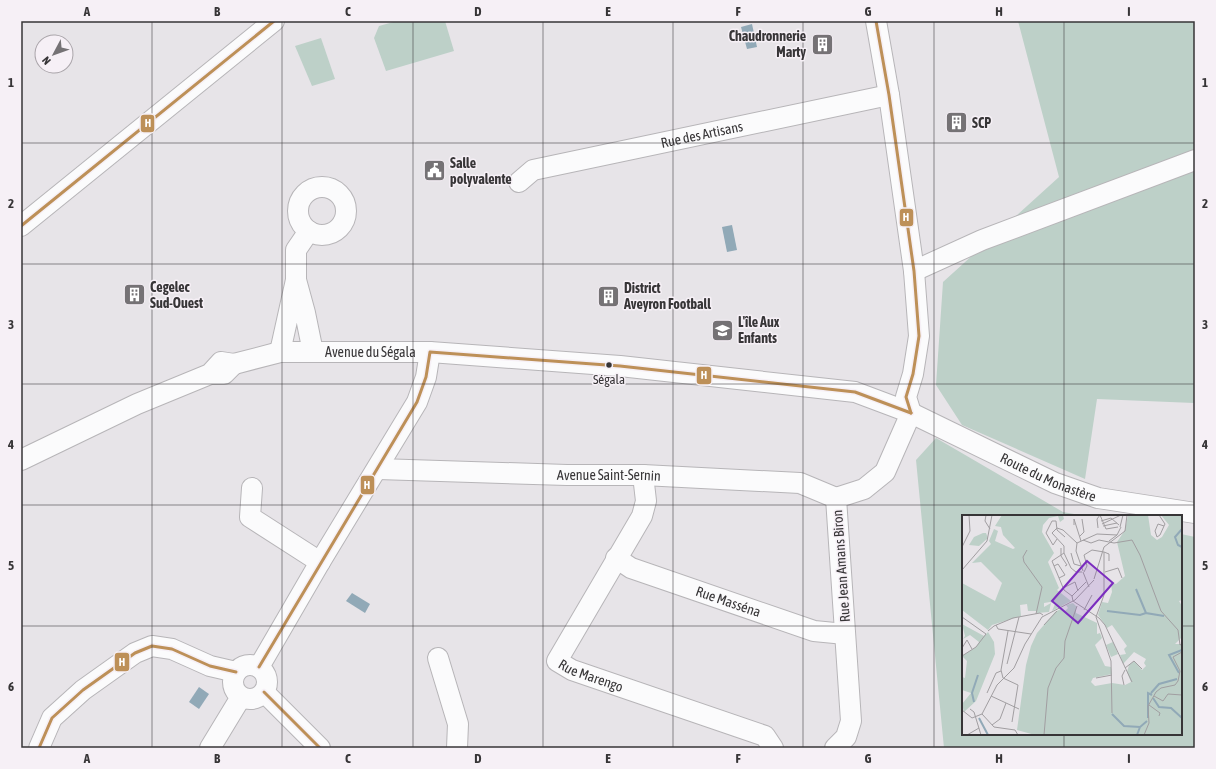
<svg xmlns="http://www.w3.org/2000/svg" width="1216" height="769" font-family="'Asap Condensed',sans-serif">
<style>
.green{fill:#bdd0c8}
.water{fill:#91a9b7}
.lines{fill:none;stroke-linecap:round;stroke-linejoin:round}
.minor-casing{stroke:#b7b5b8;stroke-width:22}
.minor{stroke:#fbfbfc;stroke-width:20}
.bus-1-casing{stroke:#f6f0f6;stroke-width:6}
.bus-1{stroke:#bd9058;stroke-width:3}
.grid{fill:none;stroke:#373537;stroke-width:1;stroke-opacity:0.55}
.bus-dot{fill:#373537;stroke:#f6f0f6;stroke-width:1.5}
.labels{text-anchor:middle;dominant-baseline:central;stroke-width:3;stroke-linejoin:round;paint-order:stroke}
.bus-label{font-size:13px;fill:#373537;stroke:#f6f0f6}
.poi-label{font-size:14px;font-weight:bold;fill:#373537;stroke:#f6f0f6;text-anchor:start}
.street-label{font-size:14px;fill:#373537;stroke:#f6f0f6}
.inset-river{fill:none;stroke:#91a9b7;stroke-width:2}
.inset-road{fill:none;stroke:#a19ea1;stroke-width:1}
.view{fill:#7b2cbf;fill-opacity:0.15;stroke:#7b2cbf;stroke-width:2}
.inset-edge{fill:none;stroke:#373537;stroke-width:2}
.line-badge{stroke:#f6f0f6;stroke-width:1.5}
.badge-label{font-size:11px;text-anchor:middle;font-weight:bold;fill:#fff}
.neatline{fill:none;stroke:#373537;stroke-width:1.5}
.grid-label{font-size:13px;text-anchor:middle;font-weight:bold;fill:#373537}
</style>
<rect width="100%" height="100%" fill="#e7e4e8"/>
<g class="green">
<polygon points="397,21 445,21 454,51 386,71 374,38 379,26"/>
<polygon points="1018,21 1195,21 1195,443 1194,403 1097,399 1085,479 962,425 936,385 943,282 1059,177"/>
<polygon points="321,38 335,79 312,86 295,46"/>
<polygon points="936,438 1063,512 1085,516 963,516 963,734 1181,734 1181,534 1195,537 1195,748 944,748 916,460"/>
</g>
<g class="water">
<polygon points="752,24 757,47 747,49 741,27"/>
<polygon points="732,225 737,250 727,252 722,227"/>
<polygon points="352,593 370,604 365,613 346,601"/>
<polygon points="199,687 209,694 199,709 189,702"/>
</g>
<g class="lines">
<defs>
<g id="minor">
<polyline points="876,21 889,95 914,271 919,336 913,374 906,397 911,413"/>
<path id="s1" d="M 519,182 L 533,170 L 889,95"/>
<circle cx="322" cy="211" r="24"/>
<polyline points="21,226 274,21"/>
<polyline points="914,271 982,240 1195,160"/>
<polyline points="296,280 296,250 309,231"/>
<polyline points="280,352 296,280 305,313 313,352"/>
<path id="s2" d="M 234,364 L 280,352 L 430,352 L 620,366 L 855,392 L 911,413 L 1055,483 L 1098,498 L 1195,513"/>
<polyline points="21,460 137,404 210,374 224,374 234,364 221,362 210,374"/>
<path id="s3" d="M 378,469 L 567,475 L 643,475 L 800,483 L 836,498"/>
<path id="s4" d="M 643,475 L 646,501 L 642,516 L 557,661 L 572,670 L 765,736 L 773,748"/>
<polyline points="252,488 250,517 320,562"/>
<path id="s5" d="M 616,558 L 631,568 L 814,631 L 845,634"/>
<polyline points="438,658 458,724 457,748"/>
<circle cx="250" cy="682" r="17"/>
<polyline points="259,667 320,562 417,402 426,377 430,352"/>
<polyline points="264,692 320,748"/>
<polyline points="39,748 52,718 83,690 135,653 152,646 172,649 210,666 236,672"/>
<polyline points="210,748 241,697"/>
<polyline points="835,748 846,737 851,721 836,498 864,489 885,472 911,413"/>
</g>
</defs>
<use href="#minor" class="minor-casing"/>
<use href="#minor" class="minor"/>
<defs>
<g id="bus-1">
<polyline points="876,21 889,95 914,271 919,336 913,374 906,397 911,413"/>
<polyline points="21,226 274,21"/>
<polyline points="259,667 417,402 426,377 430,352 620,366 855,392 911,413"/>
<polyline points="264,692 320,748"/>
<polyline points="39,748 52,718 83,690 135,653 152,646 172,649 210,666 236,672"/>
</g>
</defs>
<use href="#bus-1" class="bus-1-casing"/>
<use href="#bus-1" class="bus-1"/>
</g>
<path class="grid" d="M 152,21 L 152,748M 282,21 L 282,748M 413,21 L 413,748M 543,21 L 543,748M 673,21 L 673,748M 803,21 L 803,748M 934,21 L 934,748M 1064,21 L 1064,516M 21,143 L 1195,143M 21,264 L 1195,264M 21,384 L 1195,384M 21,505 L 1195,505M 21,626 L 963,626M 1181,626 L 1195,626M 1064,734 L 1064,748"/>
<defs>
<symbol id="building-square" viewBox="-11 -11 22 22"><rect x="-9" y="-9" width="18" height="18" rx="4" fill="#757275" stroke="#f6f0f6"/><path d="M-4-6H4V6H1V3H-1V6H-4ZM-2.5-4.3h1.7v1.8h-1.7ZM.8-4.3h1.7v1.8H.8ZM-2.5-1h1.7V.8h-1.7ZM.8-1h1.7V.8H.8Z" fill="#fff"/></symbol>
<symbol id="civic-square" viewBox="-11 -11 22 22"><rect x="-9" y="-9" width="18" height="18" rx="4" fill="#757275" stroke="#f6f0f6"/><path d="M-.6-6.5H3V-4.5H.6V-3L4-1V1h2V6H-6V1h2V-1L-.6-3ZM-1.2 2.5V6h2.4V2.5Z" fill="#fff"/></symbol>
<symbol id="school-square" viewBox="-11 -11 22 22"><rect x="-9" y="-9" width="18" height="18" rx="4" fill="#757275" stroke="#f6f0f6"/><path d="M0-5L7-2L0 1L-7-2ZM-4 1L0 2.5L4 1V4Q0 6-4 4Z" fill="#fff"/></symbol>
</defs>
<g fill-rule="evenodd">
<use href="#building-square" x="810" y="32" width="25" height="25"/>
<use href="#building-square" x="944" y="110" width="25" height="25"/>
<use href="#civic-square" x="422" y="158" width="25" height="25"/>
<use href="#building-square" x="122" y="282" width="25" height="25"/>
<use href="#building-square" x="596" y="284" width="25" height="25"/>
<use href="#school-square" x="710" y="318" width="25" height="25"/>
</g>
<circle class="bus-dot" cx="609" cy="365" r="3.5"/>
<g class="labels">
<g class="bus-label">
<text x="609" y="379">Ségala</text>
</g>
<g class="poi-label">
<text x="806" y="36" text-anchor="end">Chaudronnerie<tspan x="806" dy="16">Marty</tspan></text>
<text x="972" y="123">SCP</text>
<text x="450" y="163">Salle<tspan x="450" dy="16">polyvalente</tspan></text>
<text x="150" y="287">Cegelec<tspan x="150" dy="16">Sud-Ouest</tspan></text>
<text x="624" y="288">District<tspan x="624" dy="16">Aveyron Football</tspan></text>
<text x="738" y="322">L'île Aux<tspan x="738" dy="16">Enfants</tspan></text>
</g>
<g class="street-label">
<text stroke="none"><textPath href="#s1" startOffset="191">Rue des Artisans</textPath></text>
<text stroke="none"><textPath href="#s2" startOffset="138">Avenue du Ségala</textPath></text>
<text stroke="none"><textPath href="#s3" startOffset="231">Avenue Saint-Sernin</textPath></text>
<text stroke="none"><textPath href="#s2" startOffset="836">Route du Monastère</textPath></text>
<text transform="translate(841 566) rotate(-94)">Rue Jean Amans Biron</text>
<text stroke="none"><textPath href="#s5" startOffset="121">Rue Masséna</textPath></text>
<text stroke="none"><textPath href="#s4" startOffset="247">Rue Marengo</textPath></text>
</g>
</g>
<g transform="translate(962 515)">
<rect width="220" height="220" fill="#e7e4e8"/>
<path d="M 40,0 L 101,0 L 102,4 L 98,7 L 96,1 L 87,3 L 81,10 L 80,17 L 92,38 L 86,47 L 97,73 L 95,75 L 109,86 L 90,96 L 93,89 L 88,87 L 82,88 L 82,92 L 89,88 L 87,97 L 75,98 L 74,96 L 66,96 L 65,89 L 58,90 L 59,101 L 30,110 L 26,115 L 0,95 L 0,68 L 33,86 L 40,68 L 19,47 L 10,48 L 29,29 L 27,26 L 32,14 L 36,16 L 33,26 L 51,34 L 53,33 L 41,20 L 39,12 L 33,11 ZM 166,0 L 186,0 L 189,20 L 195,25 L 200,22 L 207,10 L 199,0 L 220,0 L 220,85 L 217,86 L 220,91 L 220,122 L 213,129 L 220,129 L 220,220 L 73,220 L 55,215 L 64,150 L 69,131 L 75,118 L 93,97 L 100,93 L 103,96 L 106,93 L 104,90 L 111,88 L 114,91 L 114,98 L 135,108 L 135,119 L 138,118 L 140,123 L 133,130 L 143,151 L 149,152 L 150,159 L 131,163 L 129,167 L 133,171 L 150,168 L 163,170 L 169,167 L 165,157 L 167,150 L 172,146 L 180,155 L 184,151 L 182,148 L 184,144 L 172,137 L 161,149 L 158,140 L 164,139 L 162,134 L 165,131 L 150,110 L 145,113 L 136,100 L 140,87 L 146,88 L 150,77 L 149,68 L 154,69 L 163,61 L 155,27 L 163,15 ZM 21,18 L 24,18 L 26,23 L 17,31 L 7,30 L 12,22 ZM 0,109 L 22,121 L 26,117 L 32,127 L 33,139 L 14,186 L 2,197 L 0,189 L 9,178 L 0,175 L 0,162 L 3,163 L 5,146 L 0,141 L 14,132 L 17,127 L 8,120 L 1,124 L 3,121 ZM 151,127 L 156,139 L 149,142 L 144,130 Z" fill="#bdd0c8"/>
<path class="inset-river" d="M 220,14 L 213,22 L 216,30 L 220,32M 174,74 L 184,98 L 202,101M 145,96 L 178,100 L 184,98M 217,158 L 207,140 L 220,135M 189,178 L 197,169 L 215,164M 191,183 L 197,192 L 209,193 L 220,203M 12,187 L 10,178 L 16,160M 150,199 L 162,211 L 178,212M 17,203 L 26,220M 186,203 L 186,178 L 190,180M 175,220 L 178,212 L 185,206"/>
<path class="inset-road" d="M 24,0 L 23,6 L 28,14M 138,0 L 144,14 L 156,12M 197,0 L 203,9 L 202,11 L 198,20 L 195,22 L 193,16 L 196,9 L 202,11M 139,6 L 149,3 L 157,10M 140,9 L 159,0M 112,10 L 112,4 L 119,26M 141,11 L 155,8M 158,12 L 161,0M 95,13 L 101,15 L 115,28 L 135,19 L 155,20M 95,13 L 90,18 L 102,31 L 102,38 L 109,53 L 114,57 L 120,57M 136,13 L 135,4 L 138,0M 118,21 L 122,17 L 120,4M 95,24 L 91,30 L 84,18 L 90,6 L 94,6 L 95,15 L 103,22M 121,25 L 129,28 L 137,25 L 152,28 L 170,25 L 178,40 L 199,96 L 216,115 L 218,130 L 220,129M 147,26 L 155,20 L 159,12M 115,28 L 114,36 L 121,56M 0,32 L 8,16 L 7,0M 99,33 L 99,41 L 105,50 L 103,51M 65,35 L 61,42 L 62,47 L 80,72 L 74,99M 142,37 L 147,39 L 147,46M 102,38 L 90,46 L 102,75 L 110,81 L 111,86M 109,38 L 112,49 L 119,51M 92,51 L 96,49 L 103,60 L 97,63M 0,55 L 25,26 L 30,0M 121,57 L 127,72M 122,57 L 125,51 L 122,40 L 130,35 L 142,37 L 142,80 L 134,102 L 149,146 L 150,198M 143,57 L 156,53 L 160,63M 132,64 L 142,32 L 163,16 L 165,0M 103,72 L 113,67 L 116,76M 110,81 L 124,67M 111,86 L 137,103 L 143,110 L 170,167M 122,95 L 130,80M 34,110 L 36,114 L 69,119M 82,110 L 95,96M 26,116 L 32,111 L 51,103 L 78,98 L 81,100M 46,116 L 39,155 L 41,163 L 56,170 L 50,207M 0,133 L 5,125 L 10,134M 0,141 L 14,132 L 24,119 L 0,102M 45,149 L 57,102M 163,153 L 172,146 L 180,154M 134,163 L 150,160M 162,170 L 160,161 L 163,155M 25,178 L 34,158 L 39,156M 29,181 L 57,194M 192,181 L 201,186 L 206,179 L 220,180M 187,190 L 198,198 L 197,201M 8,194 L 12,197 L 19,220M 0,195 L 10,203 L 20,199 L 35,170 L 52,153 L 63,129 L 80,102 L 113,85 L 132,65M 20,199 L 32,212 L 53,215 L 56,220M 30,210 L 38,204 L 44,188M 5,220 L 17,213M 82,220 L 86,173 L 94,153 L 102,143 L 103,126 L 115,91M 182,220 L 187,208 L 186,191 L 194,177 L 199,173 L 213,170 L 216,166 L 218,156 L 211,142 L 220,137"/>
<path class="view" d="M 125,46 L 151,68 L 116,108 L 90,86 Z"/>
<rect width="220" height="220" class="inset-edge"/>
</g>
<g class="line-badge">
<rect x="140" y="114" width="15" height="19" rx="4" fill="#bd9058"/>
<rect x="899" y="208" width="15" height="19" rx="4" fill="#bd9058"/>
<rect x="696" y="366" width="16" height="19" rx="4" fill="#bd9058"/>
<rect x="360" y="475" width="15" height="20" rx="4" fill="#bd9058"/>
<rect x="114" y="652" width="16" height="20" rx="4" fill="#bd9058"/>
</g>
<g class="badge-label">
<text x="148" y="127">H</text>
<text x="906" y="221">H</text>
<text x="704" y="379">H</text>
<text x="367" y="489">H</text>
<text x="122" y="666">H</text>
</g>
<rect width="1216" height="769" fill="none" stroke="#f6f0f6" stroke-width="44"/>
<g transform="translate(54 54) rotate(229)"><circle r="19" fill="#f6f0f6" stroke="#aaa5aa"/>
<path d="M0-3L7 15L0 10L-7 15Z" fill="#757275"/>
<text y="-6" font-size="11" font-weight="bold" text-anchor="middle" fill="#373537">N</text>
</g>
<rect x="22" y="22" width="1172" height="725" class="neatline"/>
<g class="grid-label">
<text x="87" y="16">A</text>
<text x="217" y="16">B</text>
<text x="348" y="16">C</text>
<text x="478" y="16">D</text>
<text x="608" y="16">E</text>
<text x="738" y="16">F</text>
<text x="868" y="16">G</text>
<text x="999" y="16">H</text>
<text x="1129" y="16">I</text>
<text x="11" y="87">1</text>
<text x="1205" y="87">1</text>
<text x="11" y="208">2</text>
<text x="1205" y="208">2</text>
<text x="11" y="329">3</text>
<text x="1205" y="329">3</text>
<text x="11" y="449">4</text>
<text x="1205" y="449">4</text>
<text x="11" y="570">5</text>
<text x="1205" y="570">5</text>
<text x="11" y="691">6</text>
<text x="1205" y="691">6</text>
<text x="87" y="763">A</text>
<text x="217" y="763">B</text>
<text x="348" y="763">C</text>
<text x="478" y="763">D</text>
<text x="608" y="763">E</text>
<text x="738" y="763">F</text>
<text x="868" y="763">G</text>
<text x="999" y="763">H</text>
<text x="1129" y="763">I</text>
</g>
</svg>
